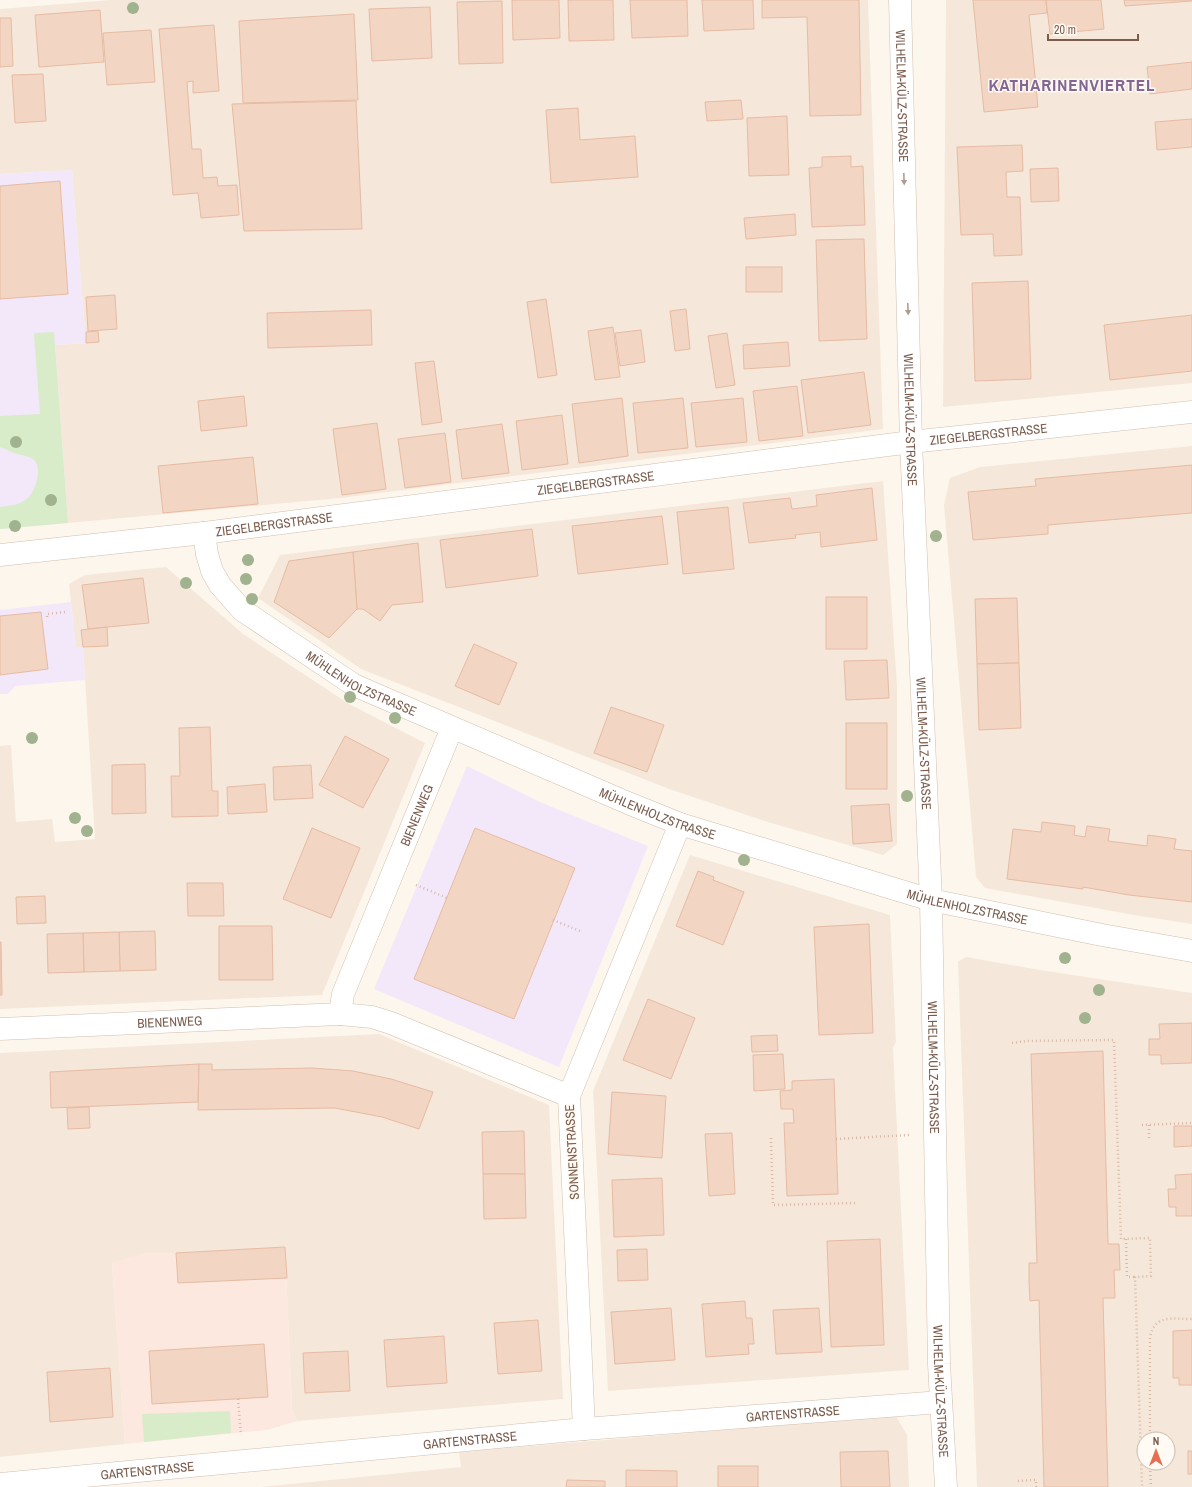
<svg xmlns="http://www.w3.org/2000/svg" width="1192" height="1487" font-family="'Archivo Narrow',sans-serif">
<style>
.residential{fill:#f5e8da;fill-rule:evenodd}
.commercial{fill:#fde8e0}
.education{fill:#f3e8fa}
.green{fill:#d8ecc9}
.building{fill:#f3d5c3;stroke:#e6bba3}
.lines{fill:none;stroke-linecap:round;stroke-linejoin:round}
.minor-casing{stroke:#d1beb0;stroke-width:23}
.path{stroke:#d9b8a5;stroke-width:2.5;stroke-dasharray:1 3;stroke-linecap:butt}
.minor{stroke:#fff;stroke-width:22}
.tree{fill:#a0b28e}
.oneway{fill:#af9d94}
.labels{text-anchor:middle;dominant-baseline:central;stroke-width:3;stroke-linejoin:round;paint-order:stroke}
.street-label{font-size:13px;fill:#7a5c4d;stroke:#fffaf3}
.district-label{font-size:17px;font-weight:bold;letter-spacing:1px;fill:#846695;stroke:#fffaf3}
</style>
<rect width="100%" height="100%" fill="#fdf6ec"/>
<g class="residential">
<polygon points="110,0 868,0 883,429 340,498 68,523 55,345 86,343 72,170 0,174 0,9"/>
<polygon points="946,0 1192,0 1192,383 943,407"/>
<polygon points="1192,446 1192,924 1134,915 985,888 976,877 944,505 950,478 980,467"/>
<polygon points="883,481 897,686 897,844 883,855 771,823 672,790 361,669 258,598 280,555"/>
<polygon points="166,567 243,634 349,704 425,743 322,995 0,1009 0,746 11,745 16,822 52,819 55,842 95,839 83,647 76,648 69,584 85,575"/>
<polygon points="690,855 890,915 896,1042 893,1048 909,1370 608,1391 593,1091"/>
<path d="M 966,957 L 1040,970 L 1192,993 L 1192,1487 L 977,1487 L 958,962 ZM 1144,1439 L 1168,1439 L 1168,1463 L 1144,1463 Z"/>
<polygon points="379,1034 549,1105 563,1399 297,1421 292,1409 285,1247 177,1253 147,1253 112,1264 125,1444 0,1457 0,1053"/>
<polygon points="896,1416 907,1435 909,1487 261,1487 461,1467 459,1452"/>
</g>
<polygon class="commercial" points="285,1247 292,1409 297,1421 267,1430 125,1444 112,1263 147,1253 177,1253"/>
<g class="education">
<polygon points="72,170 86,343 55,345 68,523 0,529 0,174"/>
<polygon points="71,602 76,647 83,647 85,680 15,686 8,694 0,694 0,610"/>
<polygon points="467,766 542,803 648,846 559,1067 374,989"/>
</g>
<g class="green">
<path d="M 54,332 L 68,523 L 0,529 L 0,507 C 8,506 19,505 27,499 C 35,493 43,468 34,460 C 29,455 21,456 14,453 C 9,451 5,449 0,447 L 0,416 L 40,414 L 34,335 L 35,333 Z"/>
<polygon points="230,1411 231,1433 144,1442 142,1414"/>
</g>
<g class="building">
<polygon points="512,0 559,0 560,38 513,40"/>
<polygon points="568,0 613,0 614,40 569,41"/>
<polygon points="630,0 687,0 688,36 632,38"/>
<polygon points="702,0 753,0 754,29 704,31"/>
<polygon points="762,0 859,0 861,115 810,116 807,17 762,18"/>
<polygon points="973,0 1046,0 1047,13 1029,15 1038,107 984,112"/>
<polygon points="1046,0 1101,0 1104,29 1050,34"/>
<polygon points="1124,0 1192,0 1192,1 1125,6"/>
<polygon points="502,1 503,63 459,64 457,2"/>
<polygon points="430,7 432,58 372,61 369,9"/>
<polygon points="100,10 104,62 39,67 35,15"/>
<polygon points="354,14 358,100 243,103 239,21"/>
<polygon points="0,18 11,18 13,66 0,67"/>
<polygon points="214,25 219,91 193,93 193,81 187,82 192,149 201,149 203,178 217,177 218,186 237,185 239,215 201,218 198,193 173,195 159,29"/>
<polygon points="151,30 155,82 107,85 103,33"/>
<polygon points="1192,62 1192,89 1150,94 1147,67"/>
<polygon points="43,74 46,121 15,123 12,75"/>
<polygon points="741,100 743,119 707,121 705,102"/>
<polygon points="356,101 362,229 244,231 232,104"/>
<polygon points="578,108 580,140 635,136 638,177 551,183 546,110"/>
<polygon points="787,116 789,175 749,176 747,118"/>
<polygon points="1192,119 1192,147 1157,150 1155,122"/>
<polygon points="1022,145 1023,171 1006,172 1007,197 1020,197 1022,255 994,256 993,234 961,235 957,147"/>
<polygon points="851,156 851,167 863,166 865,225 812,227 809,168 822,167 822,157"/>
<polygon points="1058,168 1059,201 1031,202 1030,169"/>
<polygon points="60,181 68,294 0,299 0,186"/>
<polygon points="795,214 796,235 746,239 744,218"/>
<polygon points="864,239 867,339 819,341 816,240"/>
<rect x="746" y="267" width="36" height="25"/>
<polygon points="1028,281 1031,379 975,381 972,283"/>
<polygon points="115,295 117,329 88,331 86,297"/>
<polygon points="546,299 557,375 538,378 527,302"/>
<polygon points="686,309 690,349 675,351 670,311"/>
<polygon points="371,310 372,345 268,348 267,313"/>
<polygon points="1192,315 1192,371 1110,380 1104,325"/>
<polygon points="613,327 620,377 595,380 588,331"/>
<polygon points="641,330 645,362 620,366 615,333"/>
<polygon points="98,331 99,342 86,343 86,332"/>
<polygon points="727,333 735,385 716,388 708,336"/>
<polygon points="788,342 790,366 744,369 743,345"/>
<polygon points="434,361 442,422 422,425 415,363"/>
<polygon points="864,372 871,425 808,433 801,380"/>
<polygon points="797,386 803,436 759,441 753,391"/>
<polygon points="244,396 247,426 201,431 198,401"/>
<polygon points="622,398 628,456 579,463 572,404"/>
<polygon points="683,398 688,448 638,453 633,403"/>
<polygon points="743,398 747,442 696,447 691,403"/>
<polygon points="562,415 568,464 522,470 516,421"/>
<polygon points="377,423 386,489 342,495 333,429"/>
<polygon points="502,424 509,473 462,479 456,430"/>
<polygon points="445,433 451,482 405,488 398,439"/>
<polygon points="253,457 258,504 163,513 158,466"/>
<polygon points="1192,465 1192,513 1048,525 1048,534 973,540 968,492 1036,486 1035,479"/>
<polygon points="872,488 877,540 821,547 820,532 795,535 796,538 749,543 743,503 790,498 792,509 817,506 816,495"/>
<polygon points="728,507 734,569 683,574 677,512"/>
<polygon points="662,516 668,564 578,574 572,526"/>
<polygon points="532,529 538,576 446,588 440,540"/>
<polygon points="418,543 423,602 392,605 380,621 363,609 357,609 353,552"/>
<polygon points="353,552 357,609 329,638 274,602 289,561"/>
<polygon points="143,578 149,623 88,629 82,585"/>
<rect x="826" y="597" width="41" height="52"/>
<polygon points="1017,598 1019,663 977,664 975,599"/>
<polygon points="41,612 48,669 0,675 0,616"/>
<polygon points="107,627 108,646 83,647 81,630"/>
<polygon points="474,644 517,663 499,705 455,686"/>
<polygon points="887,660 889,698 846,700 844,661"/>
<polygon points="1019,663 1021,728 979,730 977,664"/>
<polygon points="611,707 664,725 647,772 594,753"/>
<rect x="846" y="723" width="41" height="66"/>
<polygon points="210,727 212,791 218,791 218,816 172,817 171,776 180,776 179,728"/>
<polygon points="345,736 389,759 363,808 319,785"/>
<polygon points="145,764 146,813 112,814 112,765"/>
<polygon points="311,765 313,798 274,800 273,767"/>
<polygon points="265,784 267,812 228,814 227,787"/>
<polygon points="889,804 892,841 853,844 851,806"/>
<polygon points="1042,822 1075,826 1074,835 1085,837 1087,826 1110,829 1108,841 1147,846 1148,835 1176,839 1174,849 1192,851 1192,902 1129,895 1083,887 1083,889 1007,879 1013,829 1041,832"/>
<polygon points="312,828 360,848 331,918 283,899"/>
<polygon points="475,828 575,868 514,1019 414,979"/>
<polygon points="698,871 714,877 713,880 744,892 723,945 676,926"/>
<polygon points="187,883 223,883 224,916 188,916"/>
<polygon points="45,896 46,923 17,924 16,897"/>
<polygon points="869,924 873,1033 819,1035 814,927"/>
<polygon points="219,926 272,926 273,980 219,980"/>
<polygon points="155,931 156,970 120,971 119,932"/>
<polygon points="119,932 120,971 84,972 83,933"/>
<polygon points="83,933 84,972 48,973 47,934"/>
<polygon points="0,942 1,942 2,995 0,995"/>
<polygon points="648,999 695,1018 671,1079 623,1060"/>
<polygon points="1192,1023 1192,1063 1161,1064 1161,1055 1149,1055 1149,1039 1160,1039 1159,1024"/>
<polygon points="777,1035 778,1051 752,1052 751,1036"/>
<polygon points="1103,1051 1108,1244 1119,1244 1120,1270 1114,1270 1115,1298 1103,1298 1108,1487 1044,1487 1039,1300 1030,1301 1029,1282 1029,1263 1037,1263 1031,1054"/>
<polygon points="783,1054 785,1089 754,1091 753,1055"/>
<polygon points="199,1064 198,1102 51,1108 50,1072"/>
<polygon points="199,1064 212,1064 212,1070 312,1068 353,1071 391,1079 433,1092 419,1129 382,1117 335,1108 198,1110"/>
<polygon points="834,1079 838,1194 787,1196 784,1123 794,1123 793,1109 781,1109 780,1091 792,1090 792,1081"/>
<polygon points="612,1092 666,1096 662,1158 608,1154"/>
<polygon points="89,1107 90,1128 68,1129 67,1108"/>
<polygon points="1174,1126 1192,1126 1192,1146 1174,1147"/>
<polygon points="524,1131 525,1174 483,1174 482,1132"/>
<polygon points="732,1133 735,1194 709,1196 705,1134"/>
<polygon points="483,1174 525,1174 526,1218 484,1219"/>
<polygon points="1192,1174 1192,1216 1176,1216 1176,1207 1169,1207 1168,1189 1176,1189 1175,1175"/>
<polygon points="662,1178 664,1235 614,1237 612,1180"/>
<polygon points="880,1239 884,1345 831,1347 827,1241"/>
<polygon points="285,1247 287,1278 178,1283 176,1253"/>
<polygon points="647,1249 648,1280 618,1281 617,1250"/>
<polygon points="745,1301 746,1318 752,1318 754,1344 748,1344 749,1354 706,1357 702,1304"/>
<polygon points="671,1308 675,1360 615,1364 611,1312"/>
<polygon points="819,1308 822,1352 776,1354 773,1310"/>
<polygon points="538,1320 542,1371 498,1374 494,1323"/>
<polygon points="1192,1330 1192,1385 1179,1385 1179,1378 1173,1378 1173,1331"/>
<polygon points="444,1336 447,1383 387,1387 384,1340"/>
<polygon points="264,1344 268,1397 152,1404 149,1351"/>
<polygon points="348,1351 350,1391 305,1393 303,1353"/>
<polygon points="110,1368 113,1417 50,1422 47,1372"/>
<polygon points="888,1451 890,1487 841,1487 840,1452"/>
<rect x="1188" y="1451" width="4" height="23"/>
<rect x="718" y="1466" width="40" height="21"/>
<polygon points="626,1470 677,1471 677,1487 626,1487"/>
<polygon points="567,1480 605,1481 605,1487 566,1487"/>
</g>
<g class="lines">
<defs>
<g id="minor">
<path id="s1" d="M 900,0 L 911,442 L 931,900 L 939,1364 L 946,1487"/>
<path id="s2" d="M 204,533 L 207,554 L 212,571 L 220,585 L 242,610 L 354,685 L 628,803 L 680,824 L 931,900 L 1102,935 L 1192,951"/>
<path id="s3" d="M 0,555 L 204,533 L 911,442 L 1192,412"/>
<polyline points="340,1014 372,1017 391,1023 569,1096"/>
<path id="s4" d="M 0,1029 L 340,1014 L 343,994 L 452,728"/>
<polyline points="584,1429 569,1096 680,824"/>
<path id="s5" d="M 0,1484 L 584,1429 L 941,1402"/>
</g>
</defs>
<use href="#minor" class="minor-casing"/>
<g class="path">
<polyline points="47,617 47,614 66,612"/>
<polyline points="416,885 447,898"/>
<polyline points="553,920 580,931"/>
<polyline points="1012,1043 1026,1041 1114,1040 1121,1239 1150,1238 1151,1276 1135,1277 1142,1487"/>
<polyline points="1142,1125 1192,1123"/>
<polyline points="1149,1125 1149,1139"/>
<polyline points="771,1138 773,1205 856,1203"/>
<polyline points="836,1139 909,1135"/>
<polyline points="1126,1239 1127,1277 1135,1277"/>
<polyline points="238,1399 241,1435"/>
<path d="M 1150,1439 L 1150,1337 C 1155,1314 1172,1319 1192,1319"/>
<polyline points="1150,1463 1151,1487"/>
<polyline points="1018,1481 1036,1480 1036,1487"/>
</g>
<use href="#minor" class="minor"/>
</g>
<g class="tree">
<circle cx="133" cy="8" r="6"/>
<circle cx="16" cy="442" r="6"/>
<circle cx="51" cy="500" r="6"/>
<circle cx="15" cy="526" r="6"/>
<circle cx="936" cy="536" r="6"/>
<circle cx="248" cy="560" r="6"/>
<circle cx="246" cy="579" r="6"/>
<circle cx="186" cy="583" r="6"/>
<circle cx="252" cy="599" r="6"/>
<circle cx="350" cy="697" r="6"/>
<circle cx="395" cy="718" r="6"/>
<circle cx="32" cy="738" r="6"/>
<circle cx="907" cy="796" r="6"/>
<circle cx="75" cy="818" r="6"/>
<circle cx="87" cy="831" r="6"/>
<circle cx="744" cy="860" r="6"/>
<circle cx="1065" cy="958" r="6"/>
<circle cx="1099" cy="990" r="6"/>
<circle cx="1085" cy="1018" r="6"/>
</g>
<defs><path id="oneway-solid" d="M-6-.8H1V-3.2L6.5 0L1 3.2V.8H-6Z"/></defs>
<g class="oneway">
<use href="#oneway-solid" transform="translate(904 179) rotate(88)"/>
<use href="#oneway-solid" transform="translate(908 309) rotate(88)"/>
</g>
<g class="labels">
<g class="street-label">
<text stroke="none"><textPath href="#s1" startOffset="96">WILHELM-KÜLZ-STRASSE</textPath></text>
<text stroke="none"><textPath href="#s1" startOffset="420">WILHELM-KÜLZ-STRASSE</textPath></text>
<text stroke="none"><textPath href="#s3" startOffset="996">ZIEGELBERGSTRASSE</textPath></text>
<text stroke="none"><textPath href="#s3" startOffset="600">ZIEGELBERGSTRASSE</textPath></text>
<text stroke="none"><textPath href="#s3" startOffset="276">ZIEGELBERGSTRASSE</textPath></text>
<text stroke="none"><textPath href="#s2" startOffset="229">MÜHLENHOLZSTRASSE</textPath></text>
<text stroke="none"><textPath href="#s1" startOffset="744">WILHELM-KÜLZ-STRASSE</textPath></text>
<text stroke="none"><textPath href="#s2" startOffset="553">MÜHLENHOLZSTRASSE</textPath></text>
<text stroke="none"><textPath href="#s4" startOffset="554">BIENENWEG</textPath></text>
<text stroke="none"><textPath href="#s2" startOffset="877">MÜHLENHOLZSTRASSE</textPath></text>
<text stroke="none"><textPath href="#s4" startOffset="170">BIENENWEG</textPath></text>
<text stroke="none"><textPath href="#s1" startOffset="1068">WILHELM-KÜLZ-STRASSE</textPath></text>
<text transform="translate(572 1152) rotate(-93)">SONNENSTRASSE</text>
<text stroke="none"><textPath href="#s1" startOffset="1392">WILHELM-KÜLZ-STRASSE</textPath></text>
<text stroke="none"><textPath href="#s5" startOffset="796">GARTENSTRASSE</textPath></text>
<text stroke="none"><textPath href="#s5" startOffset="472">GARTENSTRASSE</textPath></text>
<text stroke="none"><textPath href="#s5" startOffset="148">GARTENSTRASSE</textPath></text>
</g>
<g class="district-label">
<text x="1072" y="84">KATHARINENVIERTEL</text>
</g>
</g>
<g transform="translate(1156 1451)"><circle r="19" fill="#fffaf3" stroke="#cabbb1"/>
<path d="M0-3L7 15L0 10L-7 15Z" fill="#e76f51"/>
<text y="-6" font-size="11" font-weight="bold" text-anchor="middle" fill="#7a5c4d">N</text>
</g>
<path d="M1048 34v6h90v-6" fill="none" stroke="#7a5c4d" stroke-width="2"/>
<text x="1054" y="34" font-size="12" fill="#7a5c4d" stroke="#fffaf3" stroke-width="3" paint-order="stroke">20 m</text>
</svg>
